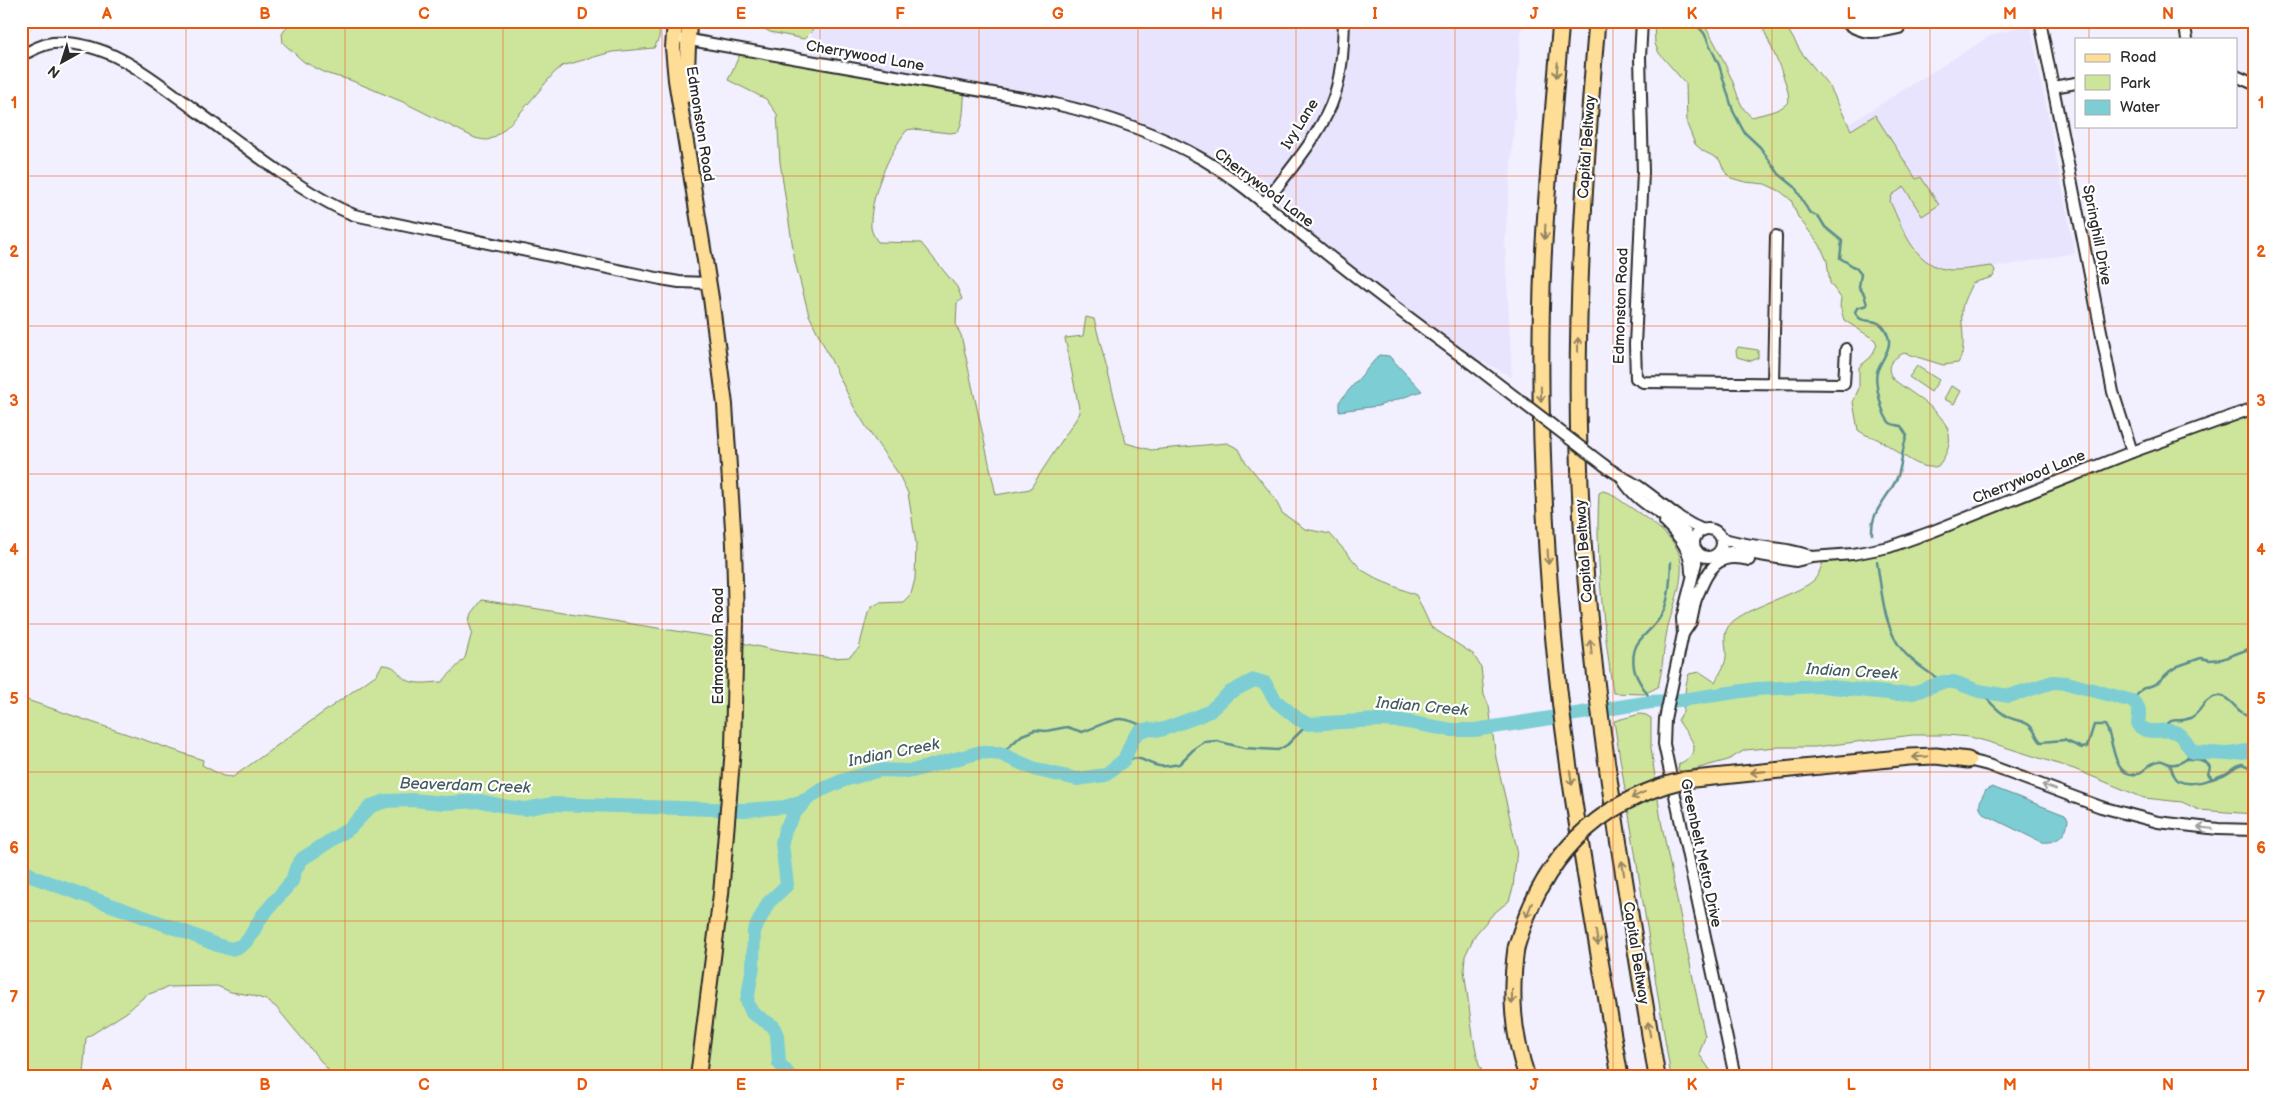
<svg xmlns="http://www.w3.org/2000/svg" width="2275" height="1098" font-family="'Balsamiq Sans',sans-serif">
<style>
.built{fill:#e9e4fe}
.green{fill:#cce59b;stroke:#7c8863}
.water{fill:#7dced4;stroke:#5c8d90}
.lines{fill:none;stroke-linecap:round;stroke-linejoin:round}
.stream{stroke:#5c8d90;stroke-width:2.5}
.river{stroke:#7dced4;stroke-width:14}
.minor-casing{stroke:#2b2b2b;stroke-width:14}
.major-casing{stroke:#2b2b2b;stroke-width:18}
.highway-casing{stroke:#2b2b2b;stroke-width:19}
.minor{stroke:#fff;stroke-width:10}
.major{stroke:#fedd96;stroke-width:14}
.highway{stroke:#fedd96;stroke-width:15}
.minor-bridge-casing{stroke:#2b2b2b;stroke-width:14;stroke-linecap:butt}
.highway-bridge-casing{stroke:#2b2b2b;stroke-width:19;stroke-linecap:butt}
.minor-bridge{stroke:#fff;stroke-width:10}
.highway-bridge{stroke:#fedd96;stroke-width:15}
.oneway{stroke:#948460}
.oneway2{stroke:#a0a0a0}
.grid{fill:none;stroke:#e8590c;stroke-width:1;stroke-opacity:0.55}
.labels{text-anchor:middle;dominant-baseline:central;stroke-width:4.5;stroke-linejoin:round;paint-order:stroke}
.street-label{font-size:15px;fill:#2b2b2b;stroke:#fff}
.water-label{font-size:16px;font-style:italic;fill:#445c5e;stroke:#fff}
.neatline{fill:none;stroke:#e8590c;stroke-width:2}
.grid-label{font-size:16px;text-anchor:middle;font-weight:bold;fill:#e8590c}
</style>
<rect width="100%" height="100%" fill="#f2effe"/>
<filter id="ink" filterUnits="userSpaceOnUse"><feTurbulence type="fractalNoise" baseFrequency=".02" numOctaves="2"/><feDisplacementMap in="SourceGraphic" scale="10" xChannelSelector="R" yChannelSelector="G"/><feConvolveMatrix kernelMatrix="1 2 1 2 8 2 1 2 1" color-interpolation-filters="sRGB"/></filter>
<g filter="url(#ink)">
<g class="built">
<polygon points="814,21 1522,21 1505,243 1512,377 1426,331 1205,161 1101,115 807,61"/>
<polygon points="2030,24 2075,253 2002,266 1954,270 1936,267 1923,260 1910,244 1890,202 1892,195 1847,125 1990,36"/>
</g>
<g class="green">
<path d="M 291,21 L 660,21 L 659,38 L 654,48 L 612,52 L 562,66 L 555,72 C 543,85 503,138 487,140 C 484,140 479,139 475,138 L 403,102 L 350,80 L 328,74 L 304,62 L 283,43 L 282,34 Z"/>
<polygon points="757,21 814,21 812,31 804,39 770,32 756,24"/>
<path d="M 1654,21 L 1701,21 C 1714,38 1723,60 1732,80 C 1738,94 1739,108 1752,117 C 1762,114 1782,111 1788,102 C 1794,93 1765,34 1760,21 L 1783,21 L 1801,52 L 1830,87 L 1851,130 L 1875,115 L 1916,179 L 1921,177 L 1939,205 L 1922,216 L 1904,187 L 1892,195 L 1890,201 C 1903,230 1916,270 1954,270 C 1966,270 1980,267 1992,266 L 1995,270 L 1993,277 L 1972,283 C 1969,291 1963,300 1962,309 C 1960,327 1968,347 1958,363 L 1943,365 L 1904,353 C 1892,359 1884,366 1893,379 C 1922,402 1972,424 1938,466 C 1920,473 1894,447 1879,440 C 1870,435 1869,438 1858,430 L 1853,402 L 1859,388 L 1859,367 L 1871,357 L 1877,345 L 1875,340 L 1844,320 L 1840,306 L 1841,298 L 1830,283 L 1827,261 L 1820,245 L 1798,217 L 1791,200 L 1780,191 L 1765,184 L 1745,182 L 1731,178 L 1725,172 L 1719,159 L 1703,151 L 1695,144 L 1687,124 L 1686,84 L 1659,53 L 1655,44 Z"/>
<path d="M 742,50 L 965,88 C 963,101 965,123 957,132 L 950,133 L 913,129 L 907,130 C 889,152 869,199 871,228 C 872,233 875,238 878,242 L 921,243 L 957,287 L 962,299 L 957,303 L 956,326 L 961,335 L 996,495 L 1030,489 L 1080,413 L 1065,338 L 1083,336 L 1086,317 L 1094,319 L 1126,443 L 1151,450 L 1227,443 L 1239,449 L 1245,461 L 1274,497 L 1282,513 L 1305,529 L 1330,534 L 1362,570 L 1381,581 L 1416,595 L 1431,627 L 1473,654 L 1481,667 L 1484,695 L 1489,706 L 1496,758 L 1517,849 L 1513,888 L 1509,901 L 1493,914 L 1475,935 L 1465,956 L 1464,970 L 1473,1036 L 1479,1065 L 1485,1077 L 334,1077 L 276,1007 L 266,1000 L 251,995 L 231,992 L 217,986 L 169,987 L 146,995 L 127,1012 L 86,1038 L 83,1075 L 85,1077 L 21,1077 L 21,698 L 203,760 L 202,765 L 223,776 L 233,777 L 377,674 L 382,665 C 400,665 396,676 409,681 C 419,685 432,682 442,682 L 465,658 L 472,632 L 469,623 L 470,616 L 482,600 L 720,638 L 778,651 L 832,658 L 849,657 L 859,648 L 868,613 L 872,607 L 879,603 L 903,602 L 911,594 L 915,579 L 916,544 L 908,493 L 898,473 L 872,436 L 854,407 L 809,315 L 795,262 L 780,162 L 777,114 L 766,99 L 728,80 Z"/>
<polygon points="1738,347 1758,350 1758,358 1751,361 1737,357 1736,351"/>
<polygon points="1917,366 1939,380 1931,392 1909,377"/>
<polygon points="1951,386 1961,391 1954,404 1944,399"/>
<path d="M 2254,408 L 2254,814 L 2199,810 L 2182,802 L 2144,798 L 2074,769 L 1989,742 L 1970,737 L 1947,735 L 1913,735 L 1815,747 L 1776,747 L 1745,750 L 1728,760 L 1684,772 L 1678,770 L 1679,764 C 1708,750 1688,738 1678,720 L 1683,712 L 1686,684 L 1689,674 L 1700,672 L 1715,682 C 1719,674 1725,667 1726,657 C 1727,648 1722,636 1728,627 C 1739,609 1795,596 1813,581 C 1819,576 1822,564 1825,557 L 1874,550 Z"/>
<path d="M 1603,491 L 1610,493 C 1628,507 1667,528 1677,549 C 1689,574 1672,606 1667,631 C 1663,650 1663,668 1658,687 L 1644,694 L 1613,693 C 1604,626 1595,560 1599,493 Z"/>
<polygon points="1640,714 1646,715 1651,718 1651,748 1661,821 1705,1037 1699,1054 1715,1077 1671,1077 1614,721"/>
</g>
<g class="water">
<polygon points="1379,355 1389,356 1422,391 1378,406 1339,411 1339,402"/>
<path d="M 1992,787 L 2065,815 L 2068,819 C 2067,835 2057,844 2041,842 L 1984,814 C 1976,806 1981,798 1986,790 Z"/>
</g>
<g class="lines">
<g class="stream">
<path d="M 1693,21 L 1704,33 L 1719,65 L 1733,111 L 1744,132 L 1760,147 L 1779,174 L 1795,187 L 1809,212 L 1819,217 L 1825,227 L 1842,241 L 1840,258 L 1856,268 L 1861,274 L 1859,287 L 1864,294 L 1867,305 L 1857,308 L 1855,312 C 1862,329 1879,311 1888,336 C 1893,348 1880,361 1877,372 C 1874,381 1882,416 1890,423 C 1893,425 1897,425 1901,426 L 1907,436 C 1901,449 1903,464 1897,478 C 1888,499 1871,509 1872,534"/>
<path d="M 1877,562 C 1882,591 1883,627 1903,651 C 1914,664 1930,673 1943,682"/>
<path d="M 1979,691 C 1989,700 1996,711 2008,717 C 2015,721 2024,720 2030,726 C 2035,730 2036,737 2041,742 L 2064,740 L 2082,748 L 2087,747 L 2094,725 L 2105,725 C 2115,739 2111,777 2136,774 C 2146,772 2149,762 2159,761 C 2163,760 2165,763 2170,764 C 2180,766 2187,759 2193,752"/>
<polyline points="2132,701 2142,689 2156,684 2170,671 2178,666 2201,658 2209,660 2222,659 2254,647"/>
<path d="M 1651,702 C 1647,690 1636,681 1634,668 C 1629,636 1652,636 1663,612 C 1670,597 1670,578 1671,562"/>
<path d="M 2160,732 C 2176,712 2174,725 2190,718 C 2200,714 2201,704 2210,699 C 2223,690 2231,703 2240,711 C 2244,714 2249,716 2254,718"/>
<path d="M 1001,754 L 1022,735 L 1035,730 L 1046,731 L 1067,727 L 1082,732 C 1113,722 1115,710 1148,729"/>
<path d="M 2188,759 C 2196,759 2205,759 2210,767 L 2208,774 L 2212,778"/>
<path d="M 1124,760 C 1144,755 1143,763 1159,766 C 1165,767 1172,765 1179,764 L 1195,748 L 1204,742 L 1217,741 L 1244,748 L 1278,750 L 1287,745 L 1308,724"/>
<path d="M 2170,764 C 2172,769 2173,778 2179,781 C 2191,787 2214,779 2225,774 C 2231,771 2235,766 2242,764 L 2254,769"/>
</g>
<g class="river">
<polyline points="21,869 36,878 183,931 217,945 231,949 241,946 248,940 262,916 292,881 296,868 302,859 350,828 371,806 386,801 413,800 444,803 481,801 508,807 525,809 551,804 745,810 785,807 806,800"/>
<path d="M 791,1077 L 779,1063 L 777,1035 L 773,1026 L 752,1013 L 747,1001 L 753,966 L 754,931 L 768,903 L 787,885 L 782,843 L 785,830 L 794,814 L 806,800 L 819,791 L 844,780 L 880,770 L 912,771 L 981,752 L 1001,754 L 1037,770 L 1077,779 L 1105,775 L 1124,760 L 1133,739 L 1140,731 L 1148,729 L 1161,730 L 1199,716 L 1210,711 L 1229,693 L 1254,680 L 1265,683 L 1276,701 L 1298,719 L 1308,724 L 1378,720 L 1402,721 L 1452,730 L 1475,730 L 1651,702 L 1681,700 L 1756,689 L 1822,686 L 1896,694 L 1913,693 L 1943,682 L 1954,682 L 1979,691 L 2009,696 L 2053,682 L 2067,683 L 2132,701 C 2142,709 2139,713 2138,725 C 2150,737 2163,726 2177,733 C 2184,737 2188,746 2193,752 L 2228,754 L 2254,750"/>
</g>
<defs>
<g id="minor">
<polyline points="1642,21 1640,57 1643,172 1635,345 1636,378 1643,382 1844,384 1846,349"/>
<path d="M 1844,21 C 1862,36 1878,33 1899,28"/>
<polyline points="2040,21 2113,392 2132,452"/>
<polyline points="2184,21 2187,39"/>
<path d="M 684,39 L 1051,103 C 1105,115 1156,132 1204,160 C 1243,183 1277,215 1313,243 C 1366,286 1421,327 1476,367"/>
<path d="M 21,55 C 32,51 41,44 53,43 C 109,40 153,79 195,110 C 243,144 301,193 354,215 L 661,279 L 679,282 L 708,283"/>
<polyline points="2236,76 2254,84"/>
<polyline points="2053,87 2076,83"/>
<path d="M 1264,204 C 1287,173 1316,141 1331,105 C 1342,78 1343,50 1344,21"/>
<polyline points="1773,383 1776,236"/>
<path d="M 1604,465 C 1615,474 1627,479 1638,486 C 1662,502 1676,519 1703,530"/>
<path d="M 1623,480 C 1642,510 1673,515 1694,542"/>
<path d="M 1665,522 C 1680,537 1691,550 1691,572"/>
<circle cx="1708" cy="543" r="14"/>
<path d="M 1722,538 C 1751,549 1783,545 1812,557"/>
<polyline points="1697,551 1696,563 1682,618 1683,634 1665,719 1664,744 1735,1077"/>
<polyline points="1718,554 1737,551 1796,561 1812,557 1853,554 1889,547 1931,532 2132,452 2254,408"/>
<path d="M 1696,599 C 1708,572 1714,551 1749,560"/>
<polyline points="1683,634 1691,622 1697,593"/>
<polyline points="1968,760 1988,765 2101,807 2158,822 2218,829 2254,830"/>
</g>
<g id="major">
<polyline points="675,21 673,48 676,80 711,298 725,405 734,544 736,621 733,748 721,894 698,1077"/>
<polyline points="686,95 689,21"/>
</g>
<g id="highway">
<path d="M 1561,21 C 1554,101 1547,181 1543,261 C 1538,376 1542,492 1551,607 C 1563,765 1594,921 1620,1077"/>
<path d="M 1597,21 C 1585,165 1575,308 1579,453 C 1584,663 1623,870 1657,1077"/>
<polyline points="1684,780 1909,757 1936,756 1968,760"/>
<path d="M 1516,948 C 1510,993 1512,1033 1527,1077"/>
</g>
</defs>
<use href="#minor" class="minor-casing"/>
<use href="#major" class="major-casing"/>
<use href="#highway" class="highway-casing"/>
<use href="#minor" class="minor"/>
<use href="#major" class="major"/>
<use href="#highway" class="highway"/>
<defs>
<polyline id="minor-bridge" points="1476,367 1604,465"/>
<path id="highway-bridge" d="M 1516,948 C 1541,860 1594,802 1684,780"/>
</defs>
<use href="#minor-bridge" class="minor-bridge-casing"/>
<use href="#highway-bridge" class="highway-bridge-casing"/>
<use href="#minor-bridge" class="minor-bridge"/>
<use href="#highway-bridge" class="highway-bridge"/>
</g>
<defs><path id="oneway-shaft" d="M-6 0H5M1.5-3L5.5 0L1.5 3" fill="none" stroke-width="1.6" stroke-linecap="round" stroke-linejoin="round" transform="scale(1.25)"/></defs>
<g class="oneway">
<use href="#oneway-shaft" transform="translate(1557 70) rotate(95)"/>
<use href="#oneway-shaft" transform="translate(1545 232) rotate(93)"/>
<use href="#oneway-shaft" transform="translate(1578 345) rotate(-90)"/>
<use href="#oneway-shaft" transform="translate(1541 394) rotate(89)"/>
<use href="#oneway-shaft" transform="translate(1548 557) rotate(87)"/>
<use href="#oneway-shaft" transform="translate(1591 647) rotate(-95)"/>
<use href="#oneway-shaft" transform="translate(1920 757) rotate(177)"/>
<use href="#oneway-shaft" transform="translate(1758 772) rotate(175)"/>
<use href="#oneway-shaft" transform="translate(1571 778) rotate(82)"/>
<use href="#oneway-shaft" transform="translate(1638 795) rotate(155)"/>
<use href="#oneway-shaft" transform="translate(1623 868) rotate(-99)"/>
<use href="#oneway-shaft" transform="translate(1529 910) rotate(112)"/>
<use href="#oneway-shaft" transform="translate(1597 938) rotate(81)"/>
<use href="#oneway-shaft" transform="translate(1512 997) rotate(90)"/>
<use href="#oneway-shaft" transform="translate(1649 1029) rotate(-99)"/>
</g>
<g class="oneway2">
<use href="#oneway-shaft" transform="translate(2049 787) rotate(-160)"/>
<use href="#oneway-shaft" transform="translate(2205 828) rotate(-175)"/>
</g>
</g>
<path class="grid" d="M 186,21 L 186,1077M 345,21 L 345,1077M 503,21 L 503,1077M 662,21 L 662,1077M 820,21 L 820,1077M 979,21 L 979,1077M 1138,21 L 1138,1077M 1296,21 L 1296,1077M 1455,21 L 1455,1077M 1613,21 L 1613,1077M 1772,21 L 1772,1077M 1930,21 L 1930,1077M 2089,21 L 2089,39M 2089,126 L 2089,1077M 21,176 L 2254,176M 21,326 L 2254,326M 21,474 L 2254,474M 21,624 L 2254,624M 21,772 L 2254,772M 21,921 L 2254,921"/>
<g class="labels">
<g class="street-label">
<text transform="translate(865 56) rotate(10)">Cherrywood Lane</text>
<text transform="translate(700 124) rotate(81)">Edmonston Road</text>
<text transform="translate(1300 124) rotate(-58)">Ivy Lane</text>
<text transform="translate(1587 147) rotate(-86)">Capital Beltway</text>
<text transform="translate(1264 188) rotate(37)">Cherrywood Lane</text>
<text transform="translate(2097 235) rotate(79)">Springhill Drive</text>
<text transform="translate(1621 306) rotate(-88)">Edmonston Road</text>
<text transform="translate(2029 477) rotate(-22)">Cherrywood Lane</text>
<text transform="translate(1584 551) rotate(-94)">Capital Beltway</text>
<text transform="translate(718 646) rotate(-90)">Edmonston Road</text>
<text transform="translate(1701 853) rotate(78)">Greenbelt Metro Drive</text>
<text transform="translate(1636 953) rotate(81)">Capital Beltway</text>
</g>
<g class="water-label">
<text transform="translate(1852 672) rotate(3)">Indian Creek</text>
<text transform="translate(1422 707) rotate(5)">Indian Creek</text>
<text transform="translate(894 753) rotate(-11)">Indian Creek</text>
<text transform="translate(465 786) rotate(2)">Beaverdam Creek</text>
</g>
</g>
<rect width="2275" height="1098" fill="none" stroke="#fff" stroke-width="55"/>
<rect x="2075" y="38" width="162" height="90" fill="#ffffff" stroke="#aaaaaa"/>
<rect x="2085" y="54" width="25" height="8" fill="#fedd96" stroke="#aaaaaa"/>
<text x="2120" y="62" font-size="15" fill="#2b2b2b">Road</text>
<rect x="2085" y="75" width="25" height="15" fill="#cce59b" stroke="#aaaaaa"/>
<text x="2120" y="88" font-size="15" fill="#2b2b2b">Park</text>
<rect x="2085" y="100" width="25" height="15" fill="#7dced4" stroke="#aaaaaa"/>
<text x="2120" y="112" font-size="15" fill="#2b2b2b">Water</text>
<g transform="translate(62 62) rotate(219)" stroke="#ffffff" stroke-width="4" paint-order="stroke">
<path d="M0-4L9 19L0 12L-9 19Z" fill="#2b2b2b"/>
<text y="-8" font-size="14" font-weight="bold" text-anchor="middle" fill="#2b2b2b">N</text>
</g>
<rect x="28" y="28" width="2220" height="1042" class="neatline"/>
<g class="grid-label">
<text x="107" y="19">A</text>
<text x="265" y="19">B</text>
<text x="424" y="19">C</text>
<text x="582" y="19">D</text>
<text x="741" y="19">E</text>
<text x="900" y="19">F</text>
<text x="1058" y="19">G</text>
<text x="1217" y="19">H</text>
<text x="1375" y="19">I</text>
<text x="1534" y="19">J</text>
<text x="1692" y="19">K</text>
<text x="1851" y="19">L</text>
<text x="2010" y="19">M</text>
<text x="2168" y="19">N</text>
<text x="14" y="108">1</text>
<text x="2261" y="108">1</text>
<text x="14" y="257">2</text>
<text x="2261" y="257">2</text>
<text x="14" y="406">3</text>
<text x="2261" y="406">3</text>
<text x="14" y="555">4</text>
<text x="2261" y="555">4</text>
<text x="14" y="704">5</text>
<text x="2261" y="704">5</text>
<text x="14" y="853">6</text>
<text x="2261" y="853">6</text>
<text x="14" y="1002">7</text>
<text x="2261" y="1002">7</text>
<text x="107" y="1090">A</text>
<text x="265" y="1090">B</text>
<text x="424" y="1090">C</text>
<text x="582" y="1090">D</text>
<text x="741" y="1090">E</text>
<text x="900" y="1090">F</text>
<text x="1058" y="1090">G</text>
<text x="1217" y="1090">H</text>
<text x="1375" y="1090">I</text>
<text x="1534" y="1090">J</text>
<text x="1692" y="1090">K</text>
<text x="1851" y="1090">L</text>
<text x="2010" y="1090">M</text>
<text x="2168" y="1090">N</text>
</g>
</svg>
